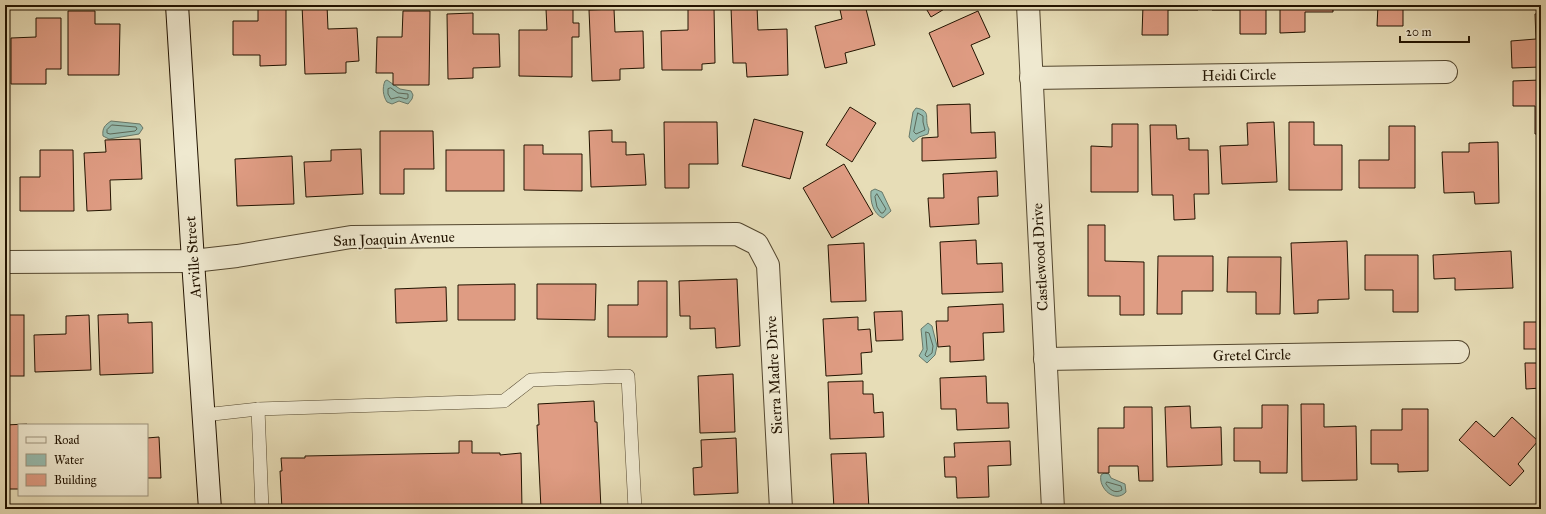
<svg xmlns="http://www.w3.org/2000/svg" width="1546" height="514" font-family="'IM FELL Great Primer',serif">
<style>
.water{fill:#97bcaf;stroke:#687869}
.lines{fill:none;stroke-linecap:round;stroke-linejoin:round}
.shore{stroke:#5c6858;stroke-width:1}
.building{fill:#df9c83;stroke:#221300}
.service-casing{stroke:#53462e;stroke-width:14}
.minor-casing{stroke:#53462e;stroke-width:24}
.secondary-casing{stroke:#221300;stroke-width:24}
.service{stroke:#efe9d0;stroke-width:13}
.minor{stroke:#efe9d0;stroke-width:22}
.secondary{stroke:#efe9d0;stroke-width:22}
.labels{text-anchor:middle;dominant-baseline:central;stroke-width:3;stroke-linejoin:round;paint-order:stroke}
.street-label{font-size:15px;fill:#221300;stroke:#efe9d0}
</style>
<rect width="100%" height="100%" fill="#e7ddb7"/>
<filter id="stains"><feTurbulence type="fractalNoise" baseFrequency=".005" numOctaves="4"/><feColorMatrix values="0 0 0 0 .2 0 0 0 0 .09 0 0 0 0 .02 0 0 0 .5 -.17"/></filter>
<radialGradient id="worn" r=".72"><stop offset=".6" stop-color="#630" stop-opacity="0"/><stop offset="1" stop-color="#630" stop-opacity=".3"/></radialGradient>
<g class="water">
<path d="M 387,80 L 400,89 L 411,91 L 413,95 L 412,99 L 408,104 L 399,101 L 392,104 L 387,102 C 383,96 382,88 385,81 Z"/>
<path d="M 916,108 C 933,111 923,119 929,129 L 928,134 L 919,137 L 913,142 L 909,137 L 913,112 Z"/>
<path d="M 111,121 L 140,124 L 143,128 L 139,134 L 109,139 L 103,136 C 102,128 105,125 111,121 Z"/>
<path d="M 875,189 L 882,192 L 891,211 L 883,218 C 873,214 870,201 871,191 Z"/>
<polygon points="928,323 932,326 937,346 935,355 927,363 919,356 923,349 921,329"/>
<path d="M 1104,473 L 1109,474 L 1111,478 L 1125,484 L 1126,492 C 1115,504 1098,488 1101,475 Z"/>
</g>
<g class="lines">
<g class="shore">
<polygon points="391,88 398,93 408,94 408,98 406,99 399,97 391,99 388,94 388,89"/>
<polygon points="918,113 923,116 923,122 925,130 916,134 914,132"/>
<polygon points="112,125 136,127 137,129 135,131 110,134 107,133 107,130"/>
<polygon points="877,194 886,209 883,213 881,213 877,207 875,197"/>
<polygon points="926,332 929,333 933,346 932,353 927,357 925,355 927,350"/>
<path d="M 1107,482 L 1121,486 L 1122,490 C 1115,494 1110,490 1106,484 Z"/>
</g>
</g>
<g class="building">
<polygon points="258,5 286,5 286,65 260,66 260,55 233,55 233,21 258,21"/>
<polygon points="302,5 327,5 328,29 357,28 359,61 346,62 346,73 305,74"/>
<polygon points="839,5 865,5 875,45 845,53 847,63 825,68 815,26 842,19"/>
<polygon points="924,5 951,5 931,17"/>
<polygon points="1143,5 1198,5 1198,10 1168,10 1168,35 1142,35"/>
<polygon points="1212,5 1266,5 1266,34 1240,34 1240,10 1212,10"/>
<polygon points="1280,5 1333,5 1333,12 1305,12 1305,32 1280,33"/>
<polygon points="1378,5 1403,5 1403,26 1377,26"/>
<polygon points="757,6 758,30 787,29 788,75 747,77 746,63 733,63 731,7"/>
<polygon points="714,7 715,63 702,64 702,70 662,70 661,31 688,30 688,8"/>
<polygon points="546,9 573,9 573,23 579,23 579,37 572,37 572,77 519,76 519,30 547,30"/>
<polygon points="614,9 615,32 643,31 644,68 620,69 620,80 592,81 589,10"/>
<polygon points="68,11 95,11 95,24 120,24 119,75 68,75"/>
<polygon points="403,11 430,11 429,85 393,85 393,73 376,73 377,37 402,37"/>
<polygon points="978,11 990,37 971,45 984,74 953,87 929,33"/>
<polygon points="473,13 473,34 499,34 500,67 473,68 473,78 448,79 447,14"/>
<polygon points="1541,13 1541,67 1512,68 1511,41 1536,39 1535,14"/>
<polygon points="36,18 61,18 61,69 46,69 46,84 11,84 11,38 36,37"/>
<polygon points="1541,80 1541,134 1535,134 1535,106 1513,106 1513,81"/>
<polygon points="970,104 971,133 995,132 996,158 922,161 922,138 938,137 937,105"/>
<polygon points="850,107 876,123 852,162 826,145"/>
<polygon points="754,119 803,132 790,179 742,166"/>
<polygon points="664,122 717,122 718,164 689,164 689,188 665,188"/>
<polygon points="1274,122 1277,182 1222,184 1220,146 1248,145 1247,123"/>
<polygon points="1289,122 1314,122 1314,145 1342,145 1342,190 1289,190"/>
<polygon points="1112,124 1138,124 1138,192 1091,192 1091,146 1112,147"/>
<polygon points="1150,125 1176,125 1177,139 1189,138 1189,150 1208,150 1209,194 1194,194 1195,219 1174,220 1173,195 1152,195"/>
<polygon points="1389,126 1415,126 1415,188 1359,188 1359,160 1389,160"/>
<polygon points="612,130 612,142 626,142 626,155 644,154 646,185 591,187 589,131"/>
<polygon points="380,131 433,131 434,169 404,169 404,194 380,194"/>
<polygon points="140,139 142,179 110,180 111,210 87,211 84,153 106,152 105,140"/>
<polygon points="1498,142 1499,203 1475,204 1474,192 1444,193 1442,152 1469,152 1469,143"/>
<polygon points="524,145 543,145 543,154 582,154 582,191 524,190"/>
<polygon points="361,149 363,194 306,197 304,162 331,161 331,150"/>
<polygon points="40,150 73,150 74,211 20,211 20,177 40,177"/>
<rect x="446" y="150" width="58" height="41"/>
<polygon points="5,156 7,210 5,210"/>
<polygon points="292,156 294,204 237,206 235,159"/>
<polygon points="844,164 873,214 832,238 803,188"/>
<polygon points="997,171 998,196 978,197 979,224 930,227 928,198 944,198 943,174"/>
<polygon points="1088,225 1105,225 1105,261 1144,262 1144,315 1120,315 1120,296 1088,296"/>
<polygon points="976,240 977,264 1002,263 1003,292 942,294 940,242"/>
<polygon points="1347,241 1349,299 1318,300 1318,313 1294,314 1291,243"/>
<polygon points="864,243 866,301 831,302 828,245"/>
<polygon points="1511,251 1513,288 1455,290 1455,278 1434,279 1433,255"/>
<polygon points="1365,255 1418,255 1418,312 1393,312 1393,290 1365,290"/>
<polygon points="1158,256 1213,256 1213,291 1182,291 1182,314 1157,314"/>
<polygon points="1228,257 1281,257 1280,314 1256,314 1256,292 1227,292"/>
<polygon points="737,279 740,346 716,348 715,328 690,329 690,316 680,316 679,281"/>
<polygon points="638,281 667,281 667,337 608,337 608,305 638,305"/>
<polygon points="515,284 515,320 458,320 458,285"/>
<polygon points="537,284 596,284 595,320 537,319"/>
<polygon points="446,287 447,321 396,323 395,289"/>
<polygon points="1003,304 1004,332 983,333 984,360 950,362 950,346 938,347 936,321 948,321 948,307"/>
<polygon points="902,311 903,340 876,341 874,312"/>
<polygon points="128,314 128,323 152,322 153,373 100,375 98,315"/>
<rect x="5" y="315" width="19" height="61"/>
<polygon points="89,315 91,370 35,372 34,335 66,334 66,316"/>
<polygon points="858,317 858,330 870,329 872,352 861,353 862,374 826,376 823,319"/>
<rect x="1524" y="322" width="17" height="27"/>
<polygon points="1525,363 1541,363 1541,388 1526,389"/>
<polygon points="733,374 735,432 700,433 698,376"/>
<polygon points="986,376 987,403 1008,403 1009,428 957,430 956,409 941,409 940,378"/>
<polygon points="863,381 863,394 873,394 874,413 883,412 884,437 830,439 828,382"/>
<polygon points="594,401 595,422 597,422 601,509 541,509 537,425 539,425 538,404"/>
<polygon points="1301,404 1324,404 1324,427 1356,426 1357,480 1302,481"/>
<polygon points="1262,405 1288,405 1287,473 1260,473 1260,461 1234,461 1234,428 1262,428"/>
<polygon points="1190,406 1191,428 1221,427 1222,465 1167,467 1165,407"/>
<polygon points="1124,407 1152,407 1153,481 1139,481 1138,466 1109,466 1109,473 1098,473 1098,428 1124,428"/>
<polygon points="1402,409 1428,409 1428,471 1398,472 1398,464 1371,464 1371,430 1402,430"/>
<polygon points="1512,417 1538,441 1518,464 1524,471 1510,486 1459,440 1476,421 1494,437"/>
<polygon points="27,424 28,425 19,425 19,489 5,489 5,425"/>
<polygon points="159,437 161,478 147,478 147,438"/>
<polygon points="736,438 738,493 694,495 693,468 702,467 701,440"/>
<polygon points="459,441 472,441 472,453 500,453 500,455 521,453 522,509 282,509 280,471 282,471 281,458 305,458 305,456 459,453"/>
<polygon points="1010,441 1011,465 988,466 989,497 957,498 956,477 945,477 944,457 955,457 954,443"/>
<polygon points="866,453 869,509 834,509 831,454"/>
</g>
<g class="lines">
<defs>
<g id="service">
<polyline points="258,409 262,509"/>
<polyline points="204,415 258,409 504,401 531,380 628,376 635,509"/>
</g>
<g id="minor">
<polyline points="1028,5 1053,509"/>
<polyline points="1031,78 1446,72"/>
<polyline points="5,262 193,261 237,256 351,237 737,234 757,244 768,265 781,509"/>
<polyline points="1045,359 1458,352"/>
</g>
<polyline id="secondary" points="177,5 193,261 210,509"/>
</defs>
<use href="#service" class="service-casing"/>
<use href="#minor" class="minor-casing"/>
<use href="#secondary" class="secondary-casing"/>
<use href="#service" class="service"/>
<use href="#minor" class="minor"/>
<use href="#secondary" class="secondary"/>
</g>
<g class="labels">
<g class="street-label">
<text transform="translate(1239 75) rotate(-1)">Heidi Circle</text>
<text transform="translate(394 239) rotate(-2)">San Joaquin Avenue</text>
<text transform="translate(193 257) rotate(-94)">Arville Street</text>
<text transform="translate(1040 257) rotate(-93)">Castlewood Drive</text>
<text transform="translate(1252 355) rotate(-1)">Gretel Circle</text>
<text transform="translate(774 375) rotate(-93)">Sierra Madre Drive</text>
</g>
</g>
<rect width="1546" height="514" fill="none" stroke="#e7ddb7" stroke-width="20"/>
<rect x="6" y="6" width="1534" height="502" fill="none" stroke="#221300" stroke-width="2"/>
<rect x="10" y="10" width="1526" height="494" fill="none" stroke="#221300"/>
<rect x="18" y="424" width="130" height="72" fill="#efe9d0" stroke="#9d937d"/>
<rect x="26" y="437" width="20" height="6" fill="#efe9d0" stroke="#9d937d"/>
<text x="54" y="444" font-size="12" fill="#221300">Road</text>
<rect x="26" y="454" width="20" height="12" fill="#97bcaf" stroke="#9d937d"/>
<text x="54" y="464" font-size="12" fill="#221300">Water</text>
<rect x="26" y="474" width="20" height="12" fill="#df9c83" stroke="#9d937d"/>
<text x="54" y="484" font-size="12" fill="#221300">Building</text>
<path d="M1400 36v6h69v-6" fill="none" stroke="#221300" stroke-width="2"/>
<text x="1406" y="36" font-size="12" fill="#221300" stroke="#efe9d0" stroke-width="3" paint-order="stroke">20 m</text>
<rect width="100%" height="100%" filter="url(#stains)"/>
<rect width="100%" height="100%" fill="url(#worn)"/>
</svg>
